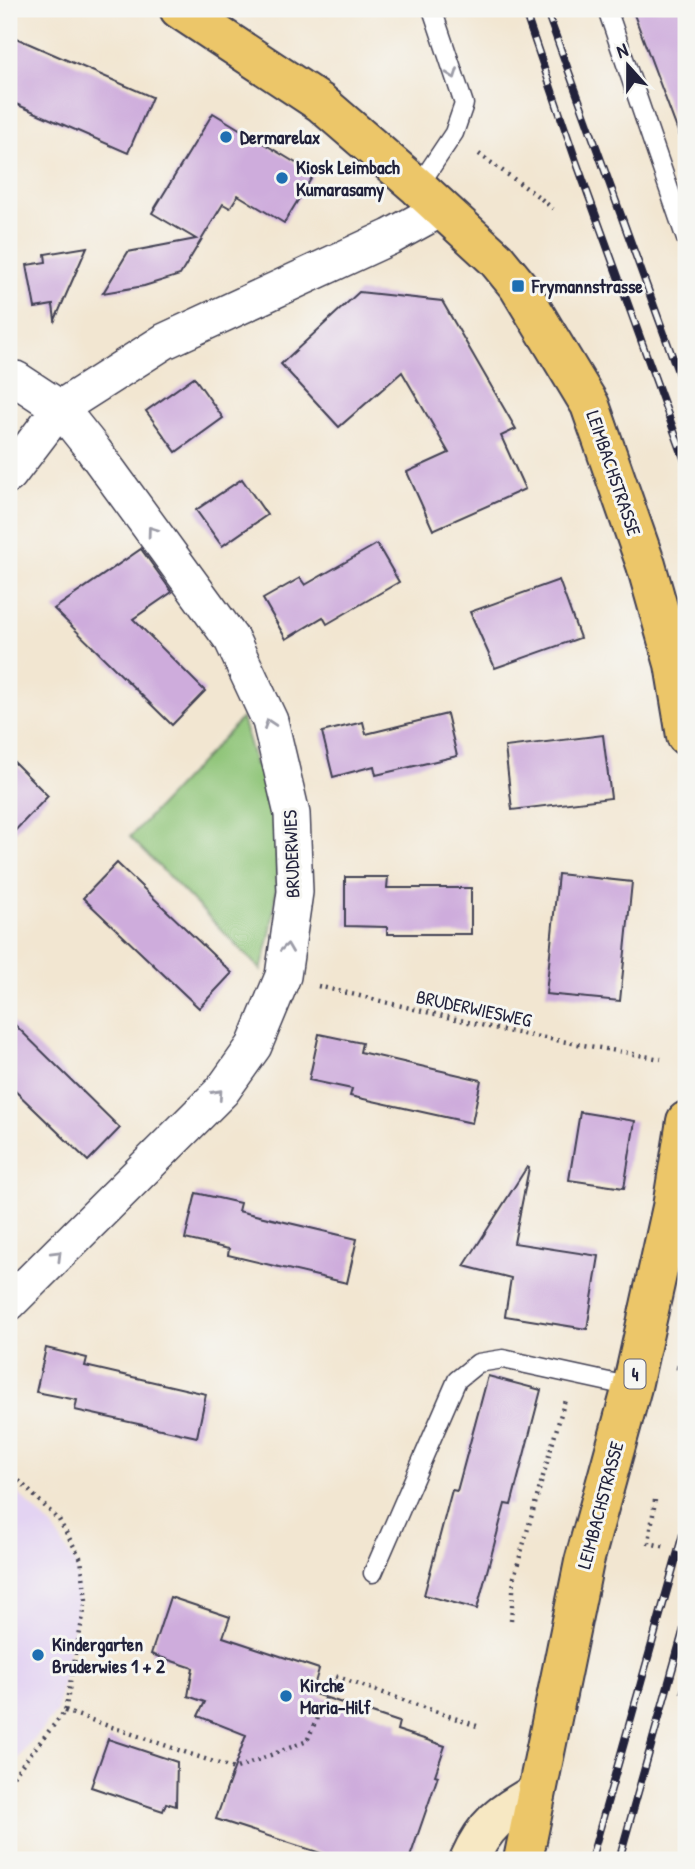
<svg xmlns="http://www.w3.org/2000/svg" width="695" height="1869" font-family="'Patrick Hand',sans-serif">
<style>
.built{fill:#e3d3f2}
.green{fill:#8ec477;stroke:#587359;stroke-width:2}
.building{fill:#ceacdc}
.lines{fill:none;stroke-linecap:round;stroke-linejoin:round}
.lane-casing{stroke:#413f52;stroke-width:21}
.street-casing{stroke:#413f52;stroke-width:38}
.secondary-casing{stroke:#413f52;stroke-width:42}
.primary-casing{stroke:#413f52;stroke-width:42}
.path{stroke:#413f52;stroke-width:4.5;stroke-dasharray:2 5;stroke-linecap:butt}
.lane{stroke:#fff;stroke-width:18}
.street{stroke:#fff;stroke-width:35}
.secondary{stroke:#f7e8c3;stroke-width:38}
.primary{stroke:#ecc669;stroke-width:38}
.rail-casing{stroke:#22223b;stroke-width:8}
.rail{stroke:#f6f6f2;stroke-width:5;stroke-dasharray:16;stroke-linecap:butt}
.oneway{stroke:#9c9ca7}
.poi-dot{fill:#1f6fb2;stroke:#f6f6f2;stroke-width:2.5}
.labels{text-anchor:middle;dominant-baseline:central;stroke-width:6;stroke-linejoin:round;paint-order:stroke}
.shield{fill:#f6f6f2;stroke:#626272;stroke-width:2}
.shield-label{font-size:18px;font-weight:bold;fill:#22223b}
.poi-label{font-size:19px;font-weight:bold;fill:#22223b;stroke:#f6f6f2;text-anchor:start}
.street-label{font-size:19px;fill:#22223b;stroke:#f6f6f2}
</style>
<rect width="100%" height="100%" fill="#f6f6f2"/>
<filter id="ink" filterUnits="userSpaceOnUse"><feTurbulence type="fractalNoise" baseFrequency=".0143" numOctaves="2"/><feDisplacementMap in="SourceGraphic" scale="14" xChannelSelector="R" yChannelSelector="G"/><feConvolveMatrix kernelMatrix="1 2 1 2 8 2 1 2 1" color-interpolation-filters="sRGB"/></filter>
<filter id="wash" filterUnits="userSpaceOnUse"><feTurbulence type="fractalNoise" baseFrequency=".00686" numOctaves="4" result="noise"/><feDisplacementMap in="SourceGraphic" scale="28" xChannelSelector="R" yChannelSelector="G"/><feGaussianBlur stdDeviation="1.57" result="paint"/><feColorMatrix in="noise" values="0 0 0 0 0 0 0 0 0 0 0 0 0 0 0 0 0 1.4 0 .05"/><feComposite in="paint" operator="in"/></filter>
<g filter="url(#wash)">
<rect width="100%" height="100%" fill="#f2e6d1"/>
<polygon class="built" points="9,1484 53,1528 76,1565 79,1599 57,1711 9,1770"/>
<path class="green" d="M 242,718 L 255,765 L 264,763 C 279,814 280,871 272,922 C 270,938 265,955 261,970 L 130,837 Z"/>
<g id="blocks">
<g class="building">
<polygon points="632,9 686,9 686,145 683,145"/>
<polygon points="9,35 152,97 128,153 9,101"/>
<polygon points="213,113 314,174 284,223 238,195 230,208 223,204 180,275 144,286 103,293 128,252 196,239 152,213"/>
<polygon points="87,247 55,320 53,305 35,308 27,265 46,262 45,254"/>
<polygon points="359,292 442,301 516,429 501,436 525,489 433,530 407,472 449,453 402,372 339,427 281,364"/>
<polygon points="194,377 223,418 176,452 146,411"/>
<polygon points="242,479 267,515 222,546 196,510"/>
<polygon points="377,544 399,582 327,624 323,617 286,639 263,599 300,578 305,585"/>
<polygon points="141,549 172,592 133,619 205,691 172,725 54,609"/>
<polygon points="559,580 580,638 495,668 470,612"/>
<polygon points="447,714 457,756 376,775 374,766 333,777 322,732 363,722 366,734"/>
<polygon points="603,735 611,798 512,810 505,747"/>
<polygon points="9,757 48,796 9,837"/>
<polygon points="117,863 232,973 199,1008 83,898"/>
<polygon points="558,874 632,882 620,1001 546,994"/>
<polygon points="345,877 388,877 387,888 471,888 471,934 387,934 387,927 345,926"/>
<polygon points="9,1019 120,1128 88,1161 9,1085"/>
<polygon points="319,1034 362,1043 360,1052 481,1080 472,1123 350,1096 352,1089 309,1080"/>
<polygon points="580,1112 635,1121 624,1188 569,1180"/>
<polygon points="527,1167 529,1168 514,1243 599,1256 587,1329 505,1316 511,1278 464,1266"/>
<polygon points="196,1193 240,1203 238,1211 357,1239 347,1283 228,1255 229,1249 185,1239"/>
<polygon points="46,1348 87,1358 85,1366 206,1394 197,1437 75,1410 77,1400 36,1392"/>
<polygon points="488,1376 541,1390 511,1505 505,1504 477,1609 424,1595 452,1490 457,1491"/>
<polygon points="170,1597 230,1617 223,1637 319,1669 312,1693 399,1722 397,1730 445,1746 435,1775 438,1776 409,1860 342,1860 216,1819 246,1735 198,1716 205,1702 188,1696 193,1668 151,1654"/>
<polygon points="108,1739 177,1762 176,1806 166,1803 163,1811 91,1787"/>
</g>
</g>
</g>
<g filter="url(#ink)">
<use href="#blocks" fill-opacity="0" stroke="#413f52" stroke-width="2"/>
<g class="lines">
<defs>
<g id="lane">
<polyline points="607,9 686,239"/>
<polyline points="418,187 454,133 464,104 432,9"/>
<polyline points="373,1573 457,1380 478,1363 503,1359 632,1387"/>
</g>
<g id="street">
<polyline points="9,379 16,379 60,408 92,448 232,640 270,721 292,814 295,892 283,976 254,1046 222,1091 9,1303"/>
<polyline points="9,475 60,408 165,341 390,237 441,209"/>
</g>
<path id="secondary" d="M 469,1860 C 486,1822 501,1814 536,1793"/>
<g id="primary">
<polyline points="179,9 321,103 418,187 496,259 518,286 590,405 646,565 674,664 686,736"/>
<polyline points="523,1860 584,1562 632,1387 672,1207 686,1121"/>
</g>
</defs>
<use href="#lane" class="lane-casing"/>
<use href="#street" class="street-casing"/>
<use href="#secondary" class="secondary-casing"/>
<use href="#primary" class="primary-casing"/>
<g class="path">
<polyline points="479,154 539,197 553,209"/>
<polyline points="686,300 686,304"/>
<polyline points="318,986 506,1031 661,1059"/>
<polyline points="676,1367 686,1369"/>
<polyline points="9,1471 59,1520 81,1559 86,1600 65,1711 9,1781"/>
<polyline points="655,1500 649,1543 666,1547"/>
<polyline points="511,1620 514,1577 565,1400"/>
<polyline points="680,1690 686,1692"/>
<polyline points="65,1711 234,1769 307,1741 335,1676 477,1726"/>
</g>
<use href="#lane" class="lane"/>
<use href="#street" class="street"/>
<use href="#secondary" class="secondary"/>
<use href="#primary" class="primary"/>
<defs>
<g id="rail">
<polyline points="524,9 576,161 686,464"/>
<polyline points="546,9 686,394"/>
<polyline points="591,1860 686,1523"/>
<polyline points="619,1860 686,1621"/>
</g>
</defs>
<use href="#rail" class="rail-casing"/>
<use href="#rail" class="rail"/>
</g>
<defs><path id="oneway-chevron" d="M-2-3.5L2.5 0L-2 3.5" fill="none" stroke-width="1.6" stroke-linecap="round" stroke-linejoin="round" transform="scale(1.75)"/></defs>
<g class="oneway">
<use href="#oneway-chevron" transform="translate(453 74) rotate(70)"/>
<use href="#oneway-chevron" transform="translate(152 531) rotate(-126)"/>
<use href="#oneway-chevron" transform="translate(269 724) rotate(-108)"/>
<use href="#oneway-chevron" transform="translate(287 948) rotate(-82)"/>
<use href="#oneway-chevron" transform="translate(218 1094) rotate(-48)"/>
<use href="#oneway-chevron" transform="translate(57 1255) rotate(-45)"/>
</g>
</g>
<g class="poi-dot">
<circle cx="226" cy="137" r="7"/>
<circle cx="282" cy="178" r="7"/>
<rect x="511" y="279" width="14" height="14" rx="3.5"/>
<circle cx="38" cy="1655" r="7"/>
<circle cx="286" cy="1696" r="7"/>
</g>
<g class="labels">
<rect class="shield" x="624.5" y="1359.5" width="21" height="29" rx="5"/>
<g class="shield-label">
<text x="635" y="1374">4</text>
</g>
<g class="poi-label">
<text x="240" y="137">Dermarelax</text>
<text x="296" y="167">Kiosk Leimbach<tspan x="296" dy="22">Kumarasamy</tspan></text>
<text x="532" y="286">Frymannstrasse</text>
<text x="52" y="1644">Kindergarten<tspan x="52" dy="22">Bruderwies 1 + 2</tspan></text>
<text x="300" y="1685">Kirche<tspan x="300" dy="22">Maria-Hilf</tspan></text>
</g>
<g class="street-label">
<text transform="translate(614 473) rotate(71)">LEIMBACHSTRASSE</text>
<text transform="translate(291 854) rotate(-92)">BRUDERWIES</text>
<text transform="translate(474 1008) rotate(12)">BRUDERWIESWEG</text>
<text transform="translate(600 1505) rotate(-75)">LEIMBACHSTRASSE</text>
</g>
</g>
<rect width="695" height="1869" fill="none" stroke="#f6f6f2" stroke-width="35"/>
<g transform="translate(628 66) rotate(339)" stroke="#f6f6f2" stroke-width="5" paint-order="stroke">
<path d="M0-5L12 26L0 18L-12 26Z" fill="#22223b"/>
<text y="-10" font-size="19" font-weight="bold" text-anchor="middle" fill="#22223b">N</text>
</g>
</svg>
